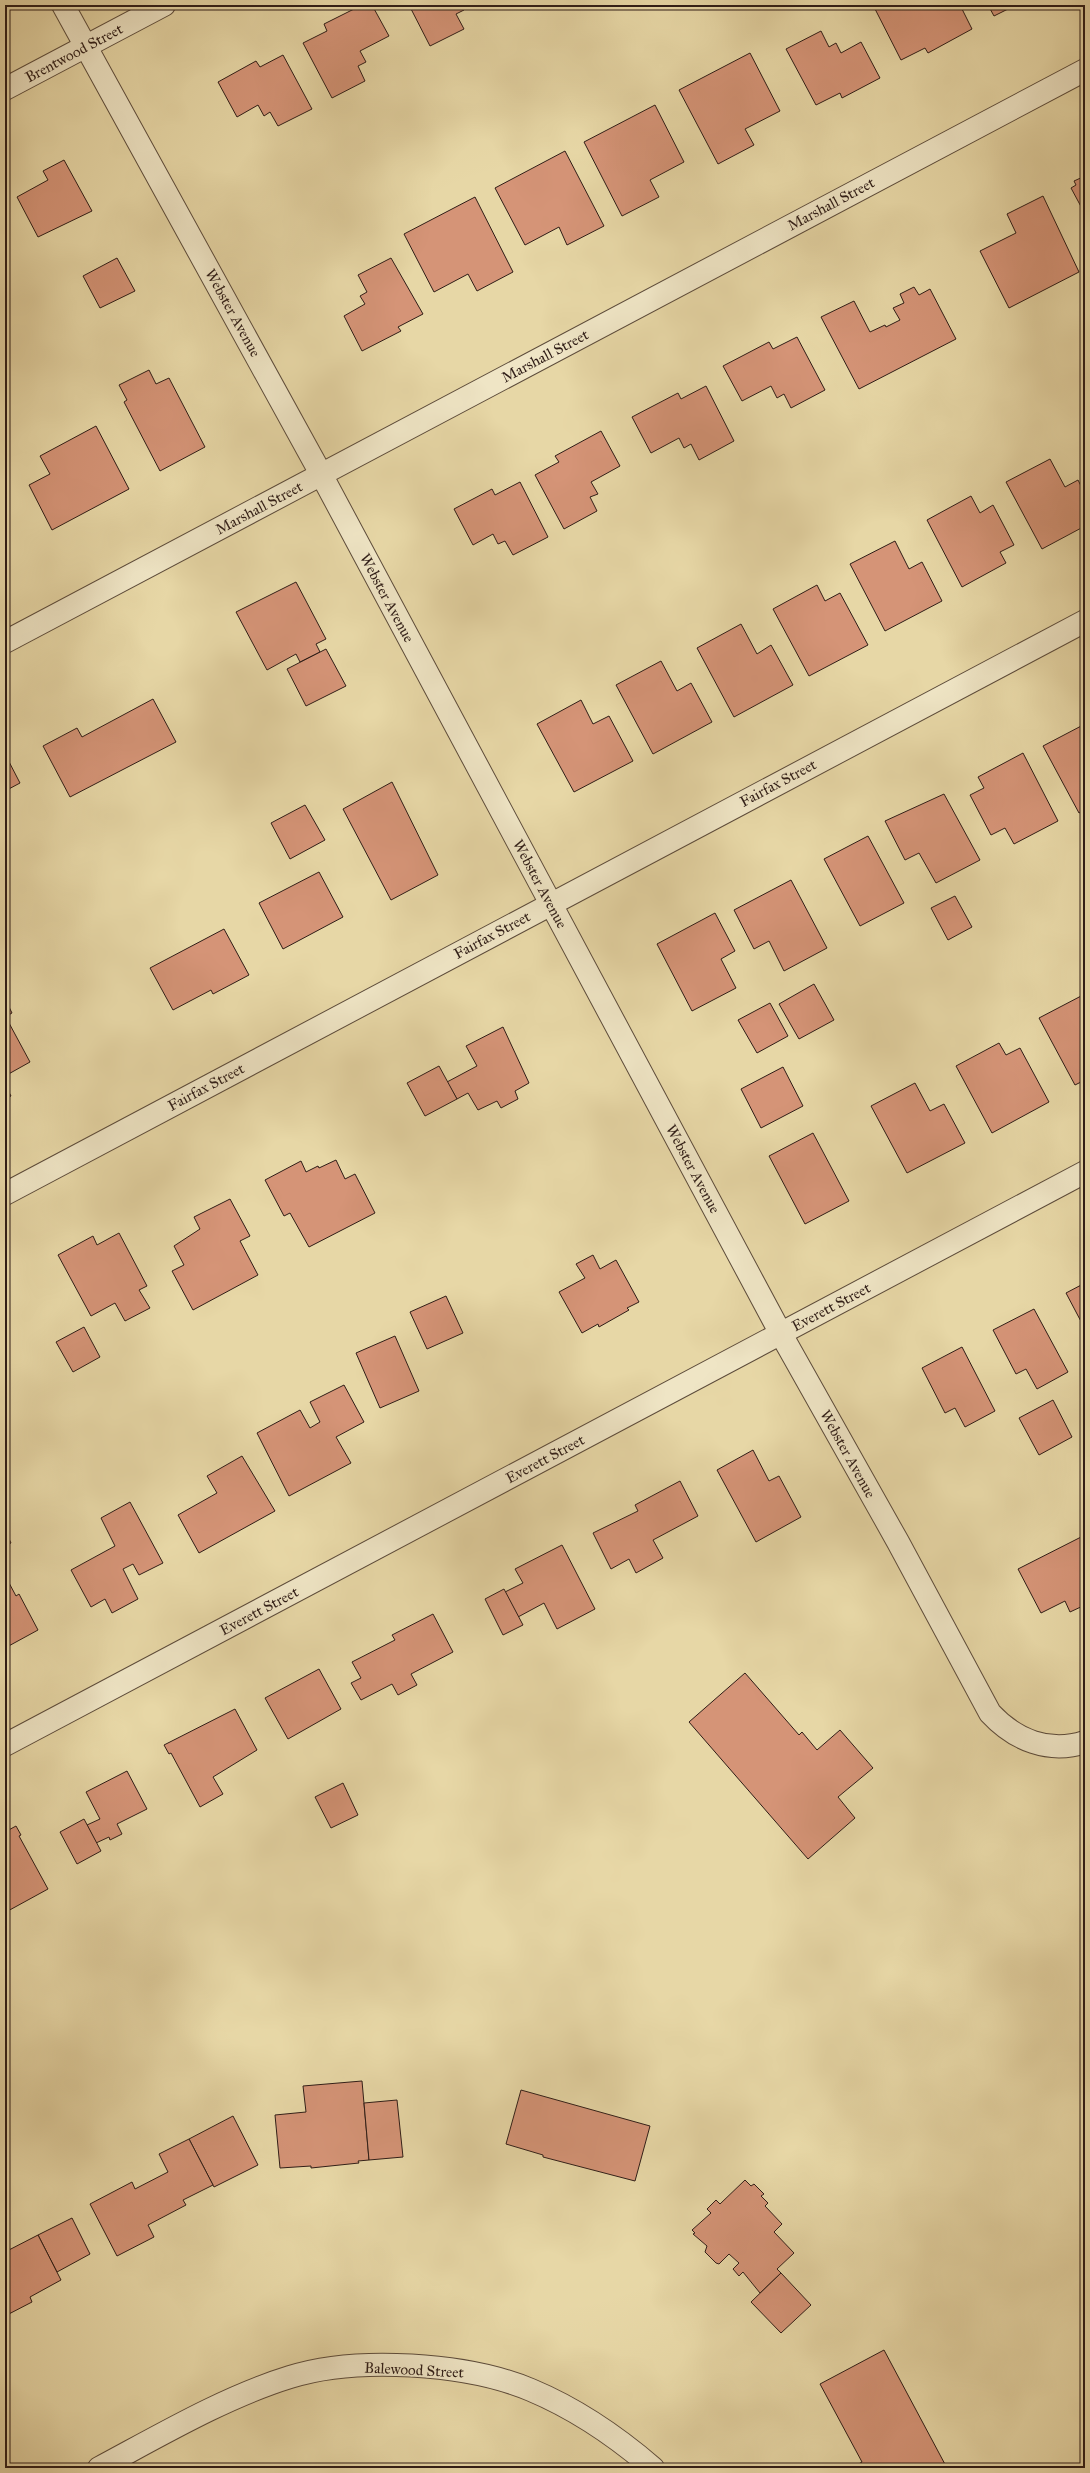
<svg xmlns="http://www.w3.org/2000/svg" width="1090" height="2473" font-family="'IM FELL Great Primer',serif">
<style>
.building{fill:#d59477;stroke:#2f1d17}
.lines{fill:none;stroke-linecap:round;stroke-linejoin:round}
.minor-casing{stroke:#5d4c3b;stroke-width:24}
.minor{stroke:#efe5c5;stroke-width:22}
.labels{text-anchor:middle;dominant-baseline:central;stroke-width:3;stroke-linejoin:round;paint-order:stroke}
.street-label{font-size:15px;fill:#2f1d17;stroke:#efe5c5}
</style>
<rect width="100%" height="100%" fill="#e7d7a6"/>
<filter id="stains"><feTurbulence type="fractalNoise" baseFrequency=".005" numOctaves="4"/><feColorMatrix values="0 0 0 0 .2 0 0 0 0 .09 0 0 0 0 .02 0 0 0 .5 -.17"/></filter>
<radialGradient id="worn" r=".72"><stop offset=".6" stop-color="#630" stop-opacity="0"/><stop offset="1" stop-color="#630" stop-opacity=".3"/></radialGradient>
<g class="building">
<polygon points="362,5 372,5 389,36 360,51 366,62 358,66 365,81 332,98 303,43 327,31 324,24"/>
<polygon points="409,5 461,5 464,10 456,14 464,29 430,46"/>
<polygon points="873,5 925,5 926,7 931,5 960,5 972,29 928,53 925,48 901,60"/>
<polygon points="988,5 1016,5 994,16"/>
<polygon points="821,31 829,47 836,43 841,53 861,42 880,78 842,98 840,93 816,105 786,49"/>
<polygon points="750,53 780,111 745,129 754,145 718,164 679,90"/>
<polygon points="283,55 312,109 278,126 270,112 264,116 258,105 237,117 218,82 256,61 260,67"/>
<polygon points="655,105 684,162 650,180 659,197 622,216 584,142"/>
<polygon points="565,151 604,226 567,245 559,227 525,245 495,188"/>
<polygon points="64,160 92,211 38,237 17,197 48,180 43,171"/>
<polygon points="1085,176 1085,214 1071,188 1076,185 1074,181"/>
<polygon points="1043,196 1079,272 1009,308 980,251 1016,233 1007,214"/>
<polygon points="475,197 513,272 477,291 468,274 434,292 404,234"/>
<polygon points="117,258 135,291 100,308 83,276"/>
<polygon points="391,258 423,314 398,327 401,331 362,351 344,316 365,304 360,296 367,292 358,275"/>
<polygon points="914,287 919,295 930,289 956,339 859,389 821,317 854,301 870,332 885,325 886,327 900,320 893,308 904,303 900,294"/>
<polygon points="797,337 825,390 791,408 784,394 777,398 771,386 742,401 723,366 769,342 773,349"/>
<polygon points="149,370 156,384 169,378 205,447 160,471 124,402 127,400 119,385"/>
<polygon points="706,386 734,441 699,460 691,444 684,448 679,438 651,453 632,417 678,393 681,399"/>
<polygon points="96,426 129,489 52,530 29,485 50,474 40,456"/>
<polygon points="601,431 620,466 591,482 598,494 590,497 597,511 564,529 535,475 559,462 555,456"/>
<polygon points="1050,459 1065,487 1078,480 1085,494 1085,526 1042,549 1006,482"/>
<polygon points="520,482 548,537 513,555 505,541 498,544 493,534 473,545 454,509 492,489 495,495"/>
<polygon points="971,496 980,513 993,505 1014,545 1000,552 1006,563 962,587 927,520"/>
<polygon points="895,541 909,569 922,562 942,601 885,631 850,564"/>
<polygon points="296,582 326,639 316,644 320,652 300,662 296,654 267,670 236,612"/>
<polygon points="817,585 825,601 840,593 868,645 809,676 773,609"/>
<polygon points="741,624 757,654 771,645 793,685 734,717 697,648"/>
<polygon points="326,649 346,686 306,706 287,669"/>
<polygon points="661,661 677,691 691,683 712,722 653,754 616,685"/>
<polygon points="153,699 176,742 70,797 43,746 77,728 82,737"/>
<polygon points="581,700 593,724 609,716 633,761 574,792 537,724"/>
<polygon points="1085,724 1085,810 1079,813 1043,746"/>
<polygon points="1023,753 1058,821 1014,844 1005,828 991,835 970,795 984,788 978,777"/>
<polygon points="5,754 20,783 5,791"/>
<polygon points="392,782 438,875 391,900 343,809"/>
<polygon points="944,794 980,860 936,883 919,853 905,860 885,821"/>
<polygon points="305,805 325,840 290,859 271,823"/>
<polygon points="868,836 904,903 860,926 824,859"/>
<polygon points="319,872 343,917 283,949 259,903"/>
<polygon points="791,880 827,948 784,971 769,941 754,949 734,910"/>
<polygon points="955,896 972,927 948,940 931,908"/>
<polygon points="715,913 735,951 721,959 736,988 692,1011 657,944"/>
<polygon points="224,929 249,975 213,994 211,990 173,1010 150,968"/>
<polygon points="814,984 834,1020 799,1039 779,1004"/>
<polygon points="1083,995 1085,1000 1085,1080 1075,1085 1039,1018"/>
<polygon points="5,999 12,1013 5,1017"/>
<polygon points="770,1003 788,1036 757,1053 738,1020"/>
<polygon points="9,1023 30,1062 5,1076 5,1025"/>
<polygon points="503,1027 529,1083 515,1091 518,1099 501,1108 497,1101 478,1110 468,1093 457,1099 447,1082 477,1066 466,1046"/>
<polygon points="999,1043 1006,1055 1020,1048 1049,1102 992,1133 956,1066"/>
<polygon points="439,1066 457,1099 425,1116 407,1083"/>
<polygon points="783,1067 803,1106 761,1128 741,1089"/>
<polygon points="915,1083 930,1111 944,1104 965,1143 907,1173 871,1106"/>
<polygon points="5,1085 11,1096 5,1099"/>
<polygon points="813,1133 849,1201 805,1224 769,1156"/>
<polygon points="336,1160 345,1179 355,1174 375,1213 309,1247 290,1213 284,1216 265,1180 301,1161 306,1172 318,1166 319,1168"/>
<polygon points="230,1199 250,1236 240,1241 258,1275 193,1310 172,1271 184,1265 174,1246 200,1229 194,1217"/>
<polygon points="119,1233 147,1286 139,1290 150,1308 125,1321 115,1303 91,1316 58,1255 93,1236 97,1245"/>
<polygon points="593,1255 600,1269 616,1260 639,1302 627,1308 629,1310 599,1327 598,1324 582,1333 559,1292 585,1278 576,1264"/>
<polygon points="1085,1283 1085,1329 1066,1293"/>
<polygon points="446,1296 463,1333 427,1349 410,1312"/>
<polygon points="1034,1309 1068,1372 1037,1389 1026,1369 1016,1374 993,1330"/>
<polygon points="84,1327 100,1357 73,1372 56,1342"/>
<polygon points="395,1336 419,1391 380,1408 356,1353"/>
<polygon points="962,1347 995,1411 965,1427 955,1408 945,1413 922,1368"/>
<polygon points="344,1385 364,1422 336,1437 351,1463 289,1496 257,1433 300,1410 310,1428 320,1422 310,1402"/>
<polygon points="1053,1400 1072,1437 1039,1455 1019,1418"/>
<polygon points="753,1450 769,1481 779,1476 801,1517 756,1542 717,1470"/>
<polygon points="242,1456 275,1511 199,1553 178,1515 217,1493 207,1476"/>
<polygon points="680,1481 698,1516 653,1540 663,1558 636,1573 629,1559 611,1569 593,1533 638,1511 635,1505"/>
<polygon points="130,1502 163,1563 139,1575 133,1564 123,1569 138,1599 112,1613 105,1599 91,1607 71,1570 115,1546 101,1518"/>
<polygon points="5,1531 11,1543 5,1546"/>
<polygon points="1085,1535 1085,1605 1070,1612 1065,1601 1041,1613 1018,1569"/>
<polygon points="562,1545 595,1609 557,1629 544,1603 518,1617 505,1592 523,1583 515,1569"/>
<polygon points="8,1581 16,1596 19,1594 38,1630 5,1648 5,1583"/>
<polygon points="504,1589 523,1625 503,1635 485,1599"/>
<polygon points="433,1614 453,1652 411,1674 417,1685 398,1695 392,1684 361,1700 351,1683 361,1678 352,1662 395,1640 392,1635"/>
<polygon points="319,1669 341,1709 288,1739 265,1698"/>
<polygon points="745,1673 799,1735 802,1732 817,1750 840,1730 873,1768 838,1797 855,1818 808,1859 689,1722"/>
<polygon points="235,1709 257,1750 213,1777 223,1794 200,1807 171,1753 169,1754 164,1745"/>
<polygon points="127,1771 147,1809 117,1824 122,1834 110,1840 109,1837 96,1843 87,1825 100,1819 86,1792"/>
<polygon points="343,1783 358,1815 331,1828 315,1797"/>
<polygon points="84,1819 101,1851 77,1864 60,1832"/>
<polygon points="16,1826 21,1835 19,1836 48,1889 6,1912 5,1832"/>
<polygon points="362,2081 369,2160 358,2161 359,2163 311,2168 311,2166 280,2168 275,2115 306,2112 303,2086"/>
<polygon points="521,2090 650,2126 635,2181 543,2157 543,2155 506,2144"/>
<polygon points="397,2100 403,2157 369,2160 364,2103"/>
<polygon points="233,2116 258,2165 214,2187 189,2139"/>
<polygon points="189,2139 213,2185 183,2200 186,2205 148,2225 154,2237 117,2256 90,2204 132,2182 135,2189 168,2172 159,2154"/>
<polygon points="745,2180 751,2186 754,2184 764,2194 761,2196 768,2203 765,2206 782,2224 774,2232 794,2253 777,2269 781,2273 760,2293 743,2272 739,2276 733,2269 739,2263 729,2254 719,2264 716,2263 705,2252 707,2246 693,2234 695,2233 692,2230 711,2213 707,2209 716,2200 720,2204"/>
<polygon points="72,2218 90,2254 57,2272 38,2235"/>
<polygon points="38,2235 61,2280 30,2297 32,2302 5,2316 5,2261 8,2260 5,2252"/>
<polygon points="781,2273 811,2305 781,2333 751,2302"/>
<polygon points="884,2350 947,2468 856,2468 855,2466 862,2462 820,2384"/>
</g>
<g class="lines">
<defs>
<g id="minor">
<path d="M 63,5 L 321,474 L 781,1334 L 898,1542 L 990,1713 C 1015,1740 1049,1754 1085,1742"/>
<polyline points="5,89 164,5"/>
<polyline points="5,642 1085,70"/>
<polyline points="5,1194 1085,621"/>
<polyline points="5,1745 1085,1172"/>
<path d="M 99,2468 C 159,2436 225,2397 290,2377 C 356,2356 467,2363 531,2390 C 574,2408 617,2437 653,2468"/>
</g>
</defs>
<use href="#minor" class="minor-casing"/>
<use href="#minor" class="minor"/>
</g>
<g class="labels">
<g class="street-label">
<text transform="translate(74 53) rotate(-28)">Brentwood Street</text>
<text transform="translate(831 204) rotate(-28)">Marshall Street</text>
<text transform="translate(233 313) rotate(61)">Webster Avenue</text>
<text transform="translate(545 356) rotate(-28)">Marshall Street</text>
<text transform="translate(259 508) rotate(-28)">Marshall Street</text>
<text transform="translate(387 598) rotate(62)">Webster Avenue</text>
<text transform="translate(778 783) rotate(-28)">Fairfax Street</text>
<text transform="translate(540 884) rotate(62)">Webster Avenue</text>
<text transform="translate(492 935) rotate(-28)">Fairfax Street</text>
<text transform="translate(206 1087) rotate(-28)">Fairfax Street</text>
<text transform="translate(693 1169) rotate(62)">Webster Avenue</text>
<text transform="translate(831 1307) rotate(-28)">Everett Street</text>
<text transform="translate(848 1454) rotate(61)">Webster Avenue</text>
<text transform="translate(545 1459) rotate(-28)">Everett Street</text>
<text transform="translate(259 1611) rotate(-28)">Everett Street</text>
<text transform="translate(414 2370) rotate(3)">Balewood Street</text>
</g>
</g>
<rect width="1090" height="2473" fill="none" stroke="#e7d7a6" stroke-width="20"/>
<rect x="6" y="6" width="1078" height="2461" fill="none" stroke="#2f1d17" stroke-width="2"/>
<rect x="10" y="10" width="1070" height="2453" fill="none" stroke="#2f1d17"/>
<rect width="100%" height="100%" filter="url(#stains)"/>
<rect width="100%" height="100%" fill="url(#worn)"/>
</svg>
